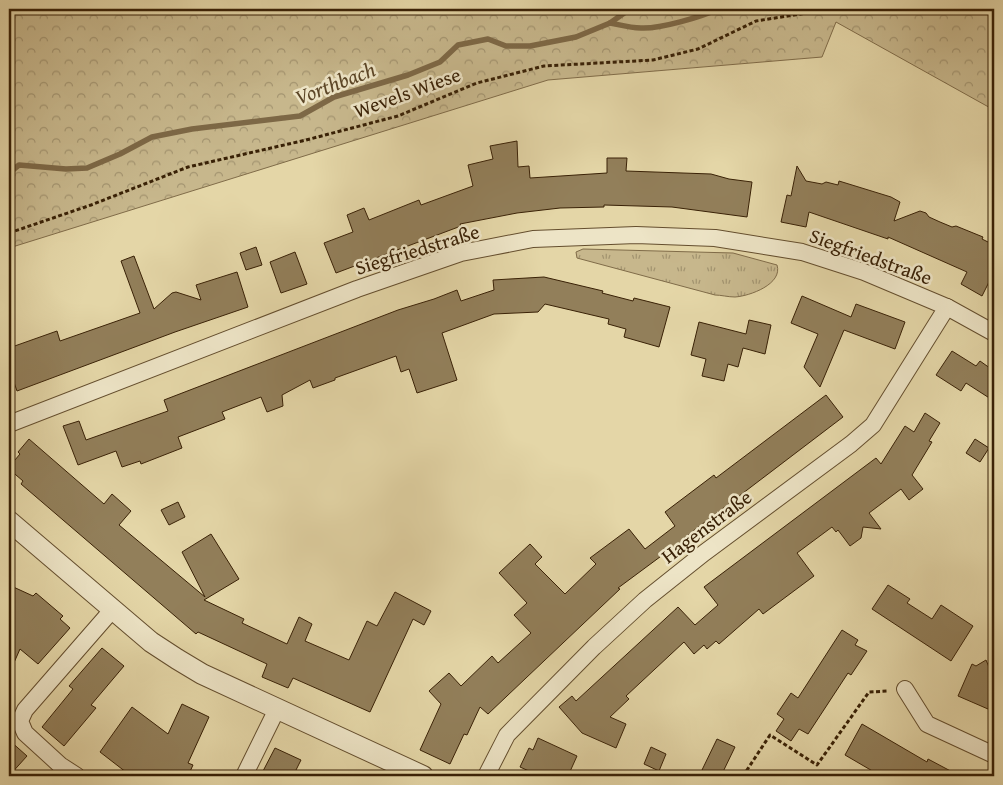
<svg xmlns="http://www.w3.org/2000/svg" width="1003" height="785" font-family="'Gentium Book Plus',serif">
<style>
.grass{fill:url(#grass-tufts);stroke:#806c49}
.forest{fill:url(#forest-crowns);stroke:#806c49}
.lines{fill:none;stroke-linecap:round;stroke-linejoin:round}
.stream{stroke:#7d6846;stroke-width:5.5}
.building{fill:#927f5a;stroke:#392106}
.minor-casing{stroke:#644e2e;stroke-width:18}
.tertiary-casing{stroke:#644e2e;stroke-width:22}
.path{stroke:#392106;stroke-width:3;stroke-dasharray:4 2.5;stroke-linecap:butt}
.minor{stroke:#ede4c6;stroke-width:16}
.tertiary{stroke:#ede4c6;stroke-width:20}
.labels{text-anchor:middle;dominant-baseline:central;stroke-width:5;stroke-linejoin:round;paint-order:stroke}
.street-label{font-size:20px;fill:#392106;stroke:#ede4c6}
.water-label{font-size:21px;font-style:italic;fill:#5b4526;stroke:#ede4c6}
</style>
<defs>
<pattern id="grass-tufts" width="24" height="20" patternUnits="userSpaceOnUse" patternTransform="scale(1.25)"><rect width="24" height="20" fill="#c7b78c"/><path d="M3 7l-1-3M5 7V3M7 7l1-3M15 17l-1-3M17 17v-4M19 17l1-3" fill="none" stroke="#a39470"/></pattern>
<pattern id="forest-crowns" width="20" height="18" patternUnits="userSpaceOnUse" patternTransform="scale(1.25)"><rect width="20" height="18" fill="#c7b78c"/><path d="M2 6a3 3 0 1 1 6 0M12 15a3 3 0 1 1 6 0" fill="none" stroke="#a39470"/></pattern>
</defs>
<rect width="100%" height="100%" fill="#e4d6a7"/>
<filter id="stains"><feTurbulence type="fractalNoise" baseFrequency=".004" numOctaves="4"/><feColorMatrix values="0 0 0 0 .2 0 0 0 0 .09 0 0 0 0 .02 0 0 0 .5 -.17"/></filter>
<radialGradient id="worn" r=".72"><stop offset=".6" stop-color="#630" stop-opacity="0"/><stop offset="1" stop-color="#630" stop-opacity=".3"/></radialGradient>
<path class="grass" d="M 583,249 L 733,253 L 777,265 C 783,284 750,296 735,297 C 728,297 721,295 715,295 L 577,258 L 576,252 Z"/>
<polygon class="forest" points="9,9 994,9 994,110 836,22 822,57 548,80 9,248"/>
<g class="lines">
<g class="stream">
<path d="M 610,23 C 620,25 631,28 641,28 C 660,29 701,17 718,9"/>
<polyline points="9,173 19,165 66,169 87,168 120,154 152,137 192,129 300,116 334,97 408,75 440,62 458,45 488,39 506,46 530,46 576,37 610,23 630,9"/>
</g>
</g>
<g class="building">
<polygon points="517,141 518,167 529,166 530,178 607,173 607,158 627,158 626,171 711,174 729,179 752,182 747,217 672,207 604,205 604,207 560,208 517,213 460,224 461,226 336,273 324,243 353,232 347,215 364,208 369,220 419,200 421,205 473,186 468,165 493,159 490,146"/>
<polygon points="797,166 806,181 822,184 826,182 838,185 839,181 891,197 900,202 894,221 920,211 926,213 929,217 940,222 952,227 956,226 983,237 982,239 994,245 994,272 982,296 961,284 967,272 888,237 888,239 809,212 806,227 781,222 787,195 791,196"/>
<polygon points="256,247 262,265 246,270 240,253"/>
<polygon points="295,252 307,284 281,293 270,262"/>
<polygon points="134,256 154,309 172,293 176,292 201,300 196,285 237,272 248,307 175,332 17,391 9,368 9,348 57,331 60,341 140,313 121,261"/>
<polygon points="544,277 603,291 602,293 633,301 634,298 670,307 659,347 624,337 626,329 608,324 609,319 545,304 538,312 494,314 442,333 457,380 417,393 409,369 401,372 396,356 335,378 335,380 313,388 310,380 282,395 283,406 267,412 261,397 222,412 225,419 178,437 182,448 141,464 140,461 122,467 116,451 78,465 63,426 79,421 86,440 168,411 164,400 398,310 434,299 457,290 461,301 494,290 493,280"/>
<polygon points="802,296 851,317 856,304 905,322 895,349 844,330 820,387 804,367 818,334 791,323"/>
<polygon points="749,320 771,325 765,354 743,348 738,367 728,364 724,381 702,376 706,359 691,355 699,322 746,334"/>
<polygon points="952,351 976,366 980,361 994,371 994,401 966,383 961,391 936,375"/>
<polygon points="826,395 843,417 684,538 691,547 675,560 668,551 618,588 620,589 488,714 480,707 467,735 464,734 450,764 420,750 441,704 429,691 449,673 461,686 492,656 498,663 531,633 514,615 527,603 499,573 530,544 542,557 535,564 565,594 596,564 590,558 629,529 645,549 675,526 665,512 714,475 716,478"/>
<polygon points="925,413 940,423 929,441 932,442 912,475 923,489 909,500 901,489 869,513 881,529 863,527 861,538 850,546 838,530 836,532 832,527 797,553 814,576 763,614 759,609 719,644 716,641 707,649 704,645 694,654 684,642 626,696 629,699 610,717 626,724 616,748 582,733 559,707 572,696 576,701 678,607 695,625 718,605 704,587 876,458 881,464 905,426 914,432"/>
<polygon points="29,439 104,504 112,494 131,511 119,525 205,597 182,552 211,534 239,579 204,600 244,619 242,623 287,644 299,617 312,624 305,641 349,660 367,621 377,626 395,592 431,611 424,625 413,619 370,712 293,678 288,688 262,677 267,664 198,632 196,634 21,484 23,481 9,469 9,467 20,454 18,452"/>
<polygon points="975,439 989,448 980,462 966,453"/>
<polygon points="178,502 185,517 169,525 161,510"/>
<polygon points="9,585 33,596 36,593 63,616 60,619 70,628 38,664 20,649 9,674"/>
<polygon points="888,585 910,599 907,603 932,619 941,605 973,626 951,661 872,609"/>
<polygon points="842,630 858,640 855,645 867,651 851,675 848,673 808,734 799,729 791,741 776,731 784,719 777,714 791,693 798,698"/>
<polygon points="102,648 124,666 91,705 96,708 64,746 42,727 73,689 69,686"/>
<polygon points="986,660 994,679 994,694 988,709 958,696 972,664 976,666"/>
<polygon points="182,704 209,717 188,763 193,765 188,776 131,776 100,752 132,707 168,734"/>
<polygon points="862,724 927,762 928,759 960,776 881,776 845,755"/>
<polygon points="538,738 577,756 568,776 540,776 520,767 529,748 533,750"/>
<polygon points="717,739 735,747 721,776 716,776 702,770"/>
<polygon points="9,740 27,756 9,776"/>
<polygon points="651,747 666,754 659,771 644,764"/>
<polygon points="275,748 301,760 293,776 272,776 262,773"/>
</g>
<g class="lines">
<defs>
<g id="minor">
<polyline points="9,424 357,289 461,253 533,239 636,235 715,238 802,252 864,272 947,307 994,333"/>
<polyline points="905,689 927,724 994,755"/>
<polyline points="77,776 60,765 25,733 20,721 25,710 113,609"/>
<polyline points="244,776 277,709"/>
<polyline points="486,776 507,735 594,647 645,600 704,553 851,444 873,425 947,307"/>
</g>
<polyline id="tertiary" points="9,521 151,642 177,659 202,674 423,776"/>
</defs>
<use href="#minor" class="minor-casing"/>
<use href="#tertiary" class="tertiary-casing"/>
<g class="path">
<polyline points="9,233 91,205 188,167 306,140 398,116 477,83 544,66 653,60 698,49 756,21 813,12 819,9"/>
<polyline points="743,776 770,735 817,765 869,692 888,691"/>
</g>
<use href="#minor" class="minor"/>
<use href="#tertiary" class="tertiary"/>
</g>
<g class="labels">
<g class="street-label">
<text transform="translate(407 92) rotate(-20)">Wevels Wiese</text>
<text transform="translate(417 249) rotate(-17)">Siegfriedstraße</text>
<text transform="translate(871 256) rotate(20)">Siegfriedstraße</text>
<text transform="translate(706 526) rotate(-37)">Hagenstraße</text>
</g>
<g class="water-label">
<text transform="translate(335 83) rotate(-21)">Vorthbach</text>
</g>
</g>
<rect width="1003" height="785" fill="none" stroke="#e4d6a7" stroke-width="30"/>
<rect x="10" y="10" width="983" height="765" fill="none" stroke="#392106" stroke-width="2.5"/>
<rect x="15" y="15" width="973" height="755" fill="none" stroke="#392106"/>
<rect width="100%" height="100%" filter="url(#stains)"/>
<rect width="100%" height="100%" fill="url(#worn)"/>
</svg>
